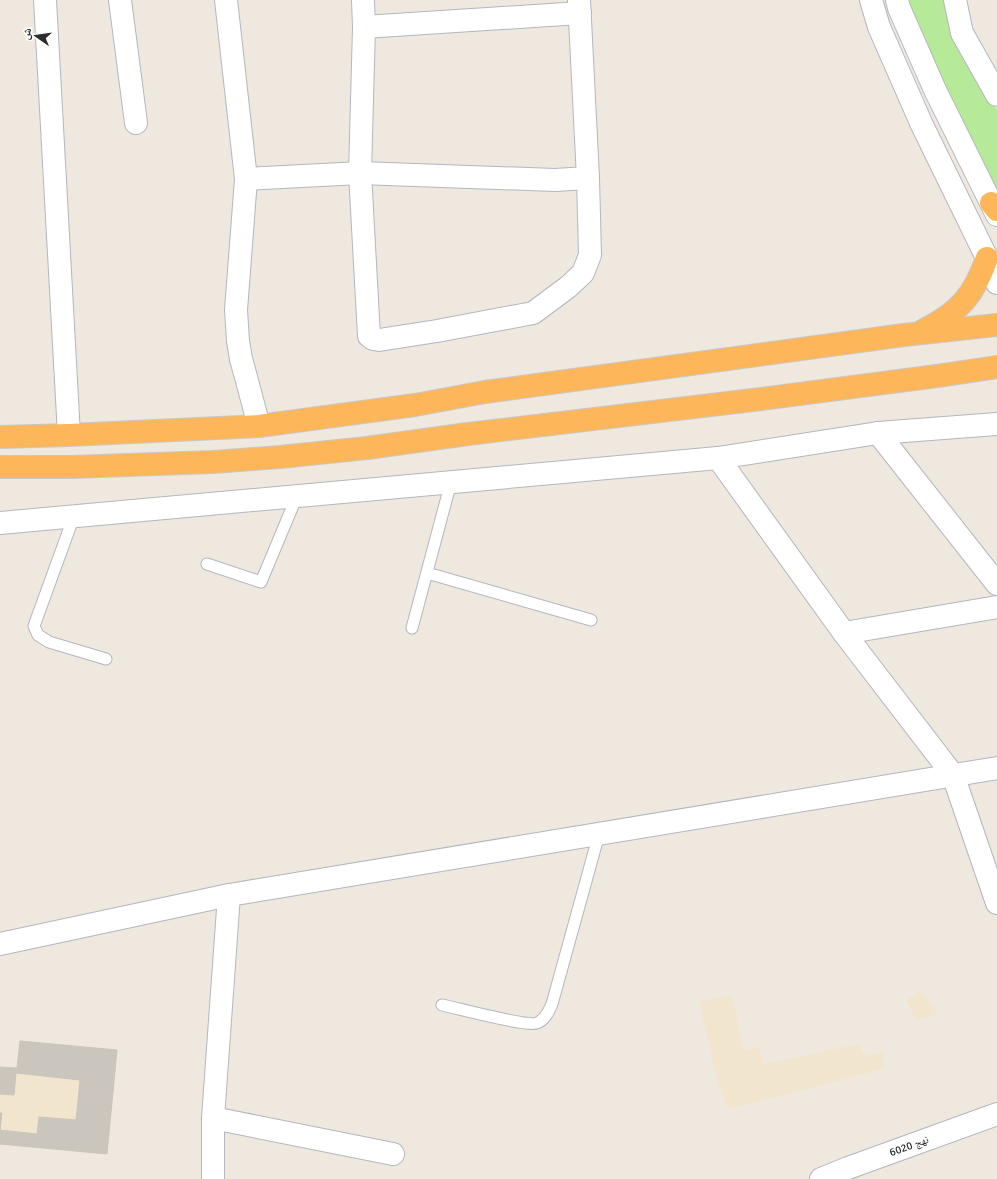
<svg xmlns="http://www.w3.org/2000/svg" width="997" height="1179" font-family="Signika,'Noto Naskh Arabic',sans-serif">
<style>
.education{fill:#f2e5cd}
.green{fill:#b6e998}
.building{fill:#cbc6bd;stroke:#cbc4b8}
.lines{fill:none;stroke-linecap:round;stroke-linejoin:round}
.service-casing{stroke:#b3b6c1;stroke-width:13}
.minor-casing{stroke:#b3b6c1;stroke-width:24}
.trunk-casing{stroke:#c8c8c8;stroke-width:24}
.service{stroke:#fff;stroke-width:11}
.minor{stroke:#fff;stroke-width:22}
.trunk{stroke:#fdb659;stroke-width:22}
.labels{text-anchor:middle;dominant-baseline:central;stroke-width:3;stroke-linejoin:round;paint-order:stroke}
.street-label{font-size:11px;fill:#2d2d2d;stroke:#fff}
</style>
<rect width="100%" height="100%" fill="#efe8df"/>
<g class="education">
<polygon points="921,991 938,1013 917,1021 906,1000"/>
<polygon points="732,995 743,1050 759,1047 764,1064 859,1044 864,1056 884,1052 883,1069 728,1109 718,1083 699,1002"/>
<polygon points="20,1041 117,1050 107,1154 0,1144 0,1067 17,1068"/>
</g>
<polygon class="green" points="899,0 943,0 955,36 985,93 997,110 997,197"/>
<polygon class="building" points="20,1041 117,1050 107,1154 0,1144 0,1113 2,1113 0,1130 37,1134 39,1117 76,1120 80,1080 16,1073 14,1095 0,1094 0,1067 17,1068"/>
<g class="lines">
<defs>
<g id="service">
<polyline points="74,516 34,626 38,635 49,642 106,659"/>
<polyline points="207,564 261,582 297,496"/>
<polyline points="427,573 591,620"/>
<polyline points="412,628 451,482"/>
<path d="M 442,1005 C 457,1008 527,1027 537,1023 C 545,1020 549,1011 552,1004 L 599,834"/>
</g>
<g id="minor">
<polyline points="45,0 69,435"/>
<polyline points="120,0 136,123"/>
<polyline points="226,0 246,179 236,310 238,341 241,359 246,377 259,426"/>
<polyline points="363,0 364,27 360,173 369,336 373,339 379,340 437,331 533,313 568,287 583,273 590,255 588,178"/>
<polyline points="871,0 879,27 922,125 987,258 997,283"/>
<polyline points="897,0 899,8 935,90 997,215"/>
<polyline points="955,0 962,33 997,95"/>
<polyline points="364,27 580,13"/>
<polyline points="246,179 360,173 555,180 588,178 579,0"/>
<polyline points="878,433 997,584"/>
<polyline points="718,458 844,633 953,775 997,903"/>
<polyline points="0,523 718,458 878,433 997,424"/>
<polyline points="844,633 997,607"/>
<polyline points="0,944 229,895 997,768"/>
<polyline points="213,1118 393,1154"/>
<polyline points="213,1179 213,1118 229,895"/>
<polyline points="821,1179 848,1168 997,1114"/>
</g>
<g id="trunk">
<polyline points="991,203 997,210"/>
<path d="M 924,330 C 960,312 974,295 987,258"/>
<polyline points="0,437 69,435 259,426 415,405 485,392 904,335 997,325"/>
<polyline points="0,467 72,467 213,462 280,457 367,448 468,434 753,400 937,376 997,367"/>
</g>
</defs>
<use href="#service" class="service-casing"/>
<use href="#minor" class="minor-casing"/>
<use href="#trunk" class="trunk-casing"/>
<use href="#service" class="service"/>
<use href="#minor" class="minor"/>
<use href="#trunk" class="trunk"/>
</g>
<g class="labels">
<g class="street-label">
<text transform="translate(909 1146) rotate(-20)">نهج 6020</text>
</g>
</g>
<g transform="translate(36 36) rotate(283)" stroke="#ffffff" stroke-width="3" paint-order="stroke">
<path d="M0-3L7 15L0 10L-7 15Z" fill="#2d2d2d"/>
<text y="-6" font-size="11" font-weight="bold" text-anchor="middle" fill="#2d2d2d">ش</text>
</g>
</svg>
